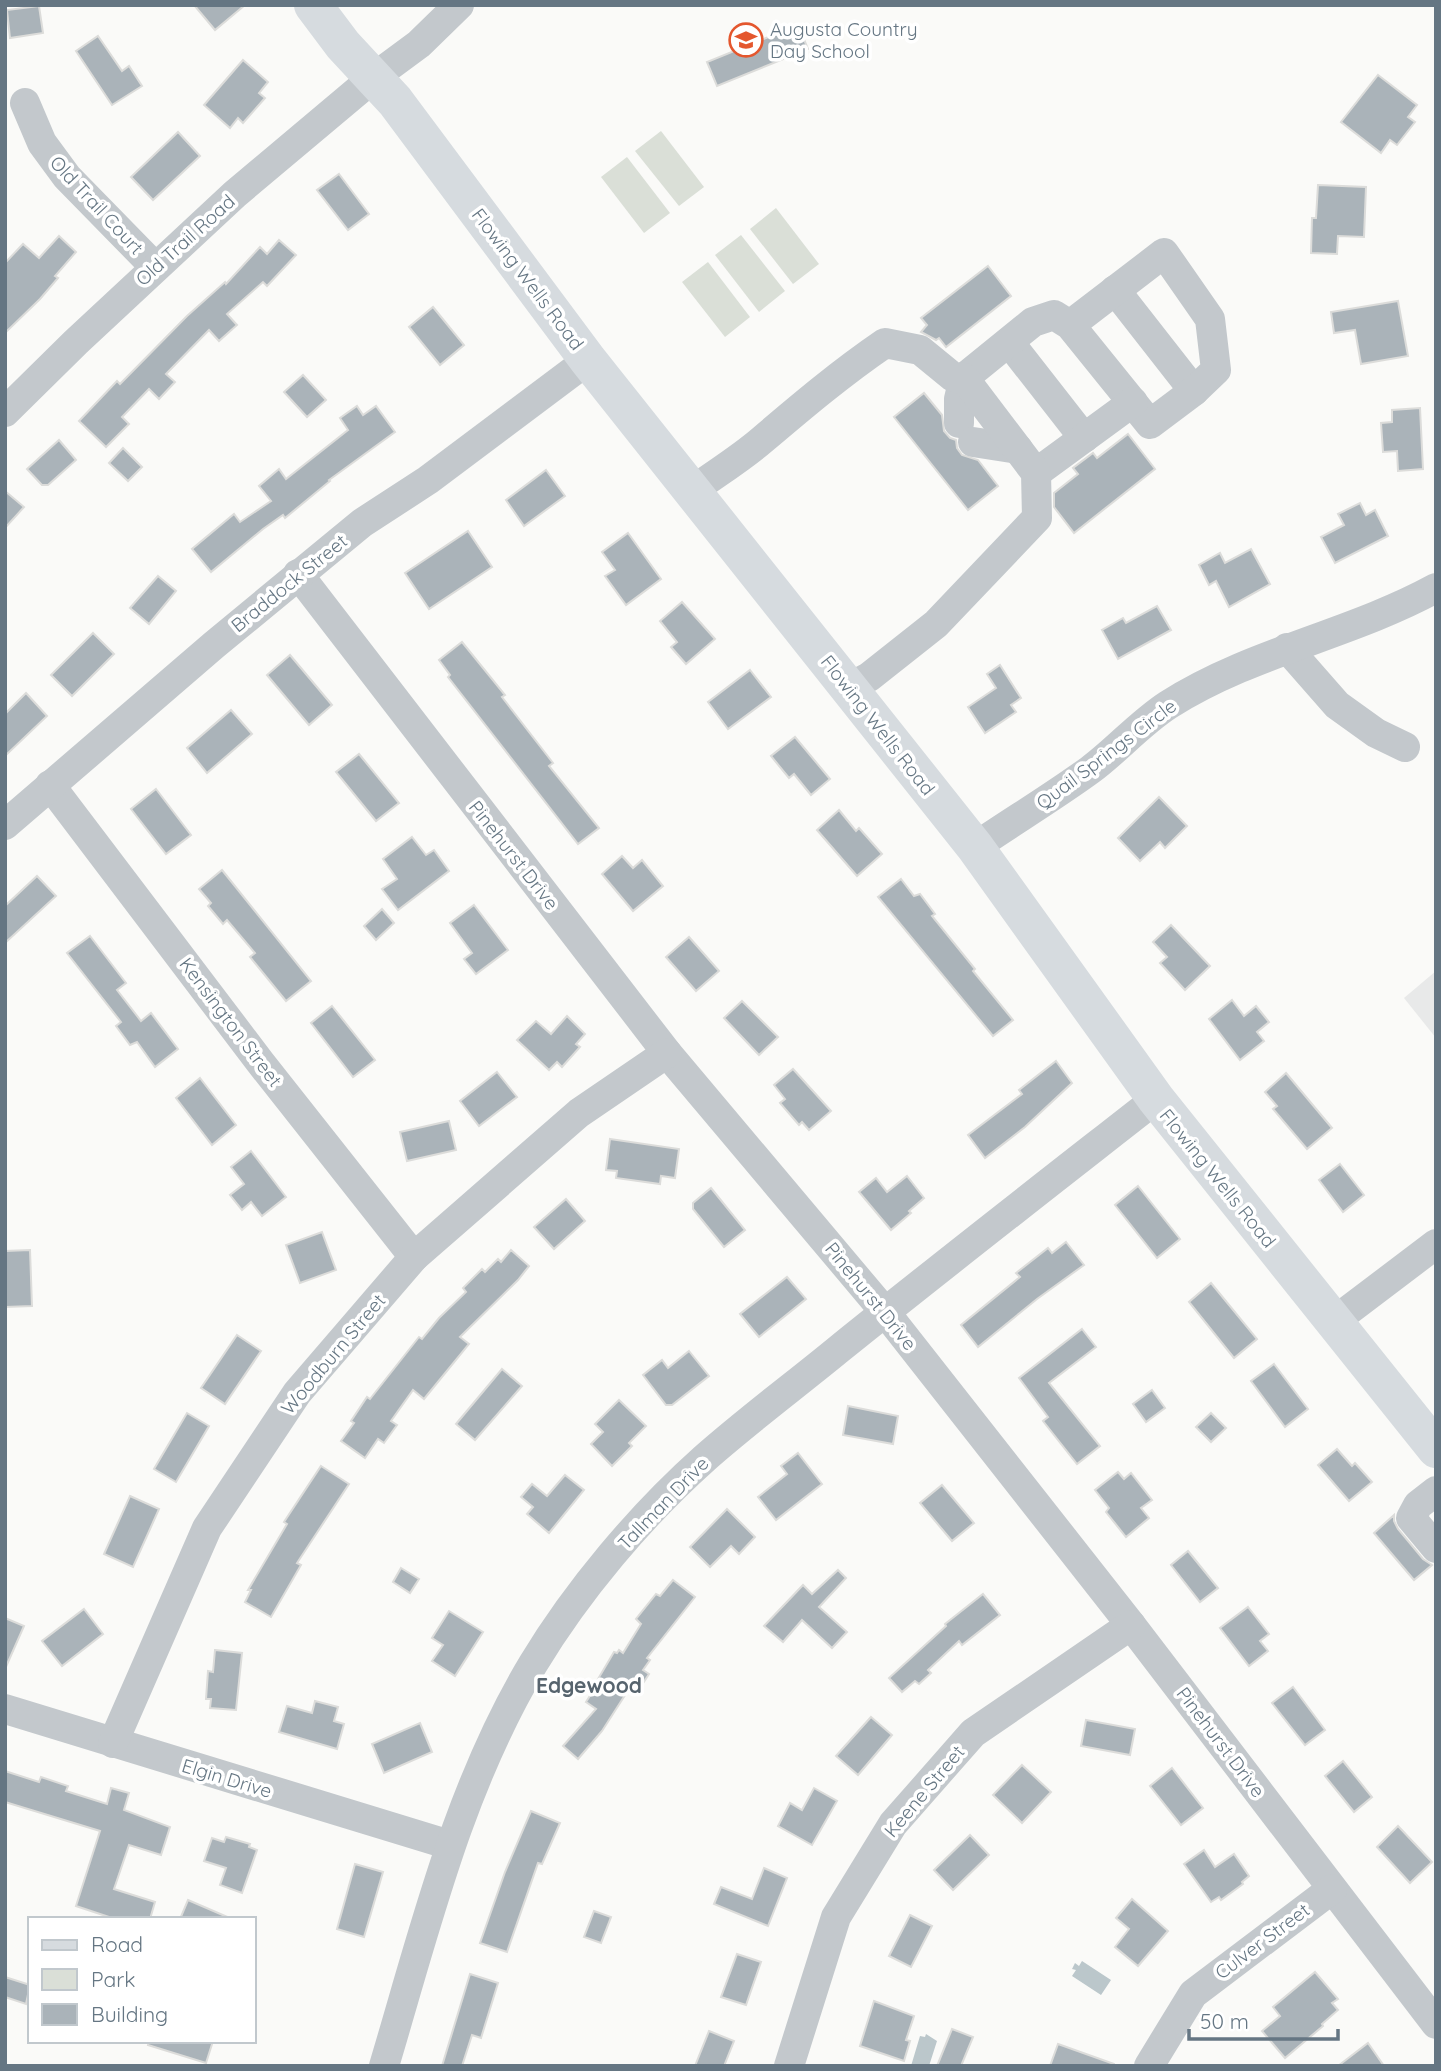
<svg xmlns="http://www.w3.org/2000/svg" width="1441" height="2071" font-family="Quicksand,sans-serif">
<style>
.built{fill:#e8e9e9}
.green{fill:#dadfd7}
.water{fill:#bbc7cb}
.building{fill:#aab3b9;stroke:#dcdcda;stroke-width:2}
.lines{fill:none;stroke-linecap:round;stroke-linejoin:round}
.minor{stroke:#c3c8cc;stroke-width:30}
.major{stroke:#d6dbdf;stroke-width:38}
.labels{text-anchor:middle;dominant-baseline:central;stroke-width:7;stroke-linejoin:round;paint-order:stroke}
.poi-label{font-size:19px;fill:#657683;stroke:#fff;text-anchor:start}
.street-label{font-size:19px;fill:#657683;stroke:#fff}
.neighbourhood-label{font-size:21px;font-weight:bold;fill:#57646e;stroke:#fff}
</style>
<rect width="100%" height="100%" fill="#fafaf8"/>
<polygon class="built" points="1436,971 1436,1038 1404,998"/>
<g class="green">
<polygon points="661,131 704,187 679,206 635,151"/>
<polygon points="627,157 670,213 644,233 601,177"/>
<polygon points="776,208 819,264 793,284 750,229"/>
<polygon points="741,235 785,291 759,312 715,255"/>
<polygon points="708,262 750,317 725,337 682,282"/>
</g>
<g class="water">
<polygon points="1082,1961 1111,1980 1101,1995 1072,1976 1076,1970 1072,1969 1075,1963 1079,1966"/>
<polygon points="926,2034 937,2041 929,2066 911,2066 920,2036 925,2037"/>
</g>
<g class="building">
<polygon points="194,5 245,5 215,30"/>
<polygon points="39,6 43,33 10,38 7,10"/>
<polygon points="798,25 808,49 717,86 707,62"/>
<polygon points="98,36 122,71 129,66 142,86 112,105 76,51"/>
<polygon points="243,60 268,82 259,93 265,98 243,123 238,118 230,128 204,105"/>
<polygon points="1378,75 1417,105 1408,117 1415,122 1397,145 1390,140 1381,153 1341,122"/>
<polygon points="178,132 200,156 153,200 131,177"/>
<polygon points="339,174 369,214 348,230 317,190"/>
<polygon points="1318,185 1366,187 1364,237 1338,236 1337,254 1311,253 1312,218 1316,218"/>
<polygon points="59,236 76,252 55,276 58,278 40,299 5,333 5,263 23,244 39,258"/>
<polygon points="279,240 296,255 267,286 263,282 227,314 237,325 219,341 209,330 166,374 175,382 159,399 149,389 122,417 129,424 106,447 79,421 117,381 120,384 187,316 225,282 226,284 260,247 267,254"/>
<polygon points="988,266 1011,296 946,347 939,338 936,340 921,332 927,325 921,318"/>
<polygon points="1398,301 1408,356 1361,364 1355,330 1334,333 1331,312"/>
<polygon points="433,307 464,345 440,365 409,327"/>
<polygon points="303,375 326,400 307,417 284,392"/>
<polygon points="924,393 942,415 944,431 950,438 956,440 957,448 962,455 978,460 998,486 968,510 894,417"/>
<polygon points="357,406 363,415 376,406 395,432 329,480 330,481 285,518 283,515 263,529 211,572 192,549 234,514 240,522 271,501 259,486 279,469 286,479 348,430 340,418"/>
<polygon points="1420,408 1423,469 1398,471 1397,451 1383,452 1381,423 1392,422 1392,410"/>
<polygon points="1128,434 1155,469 1074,533 1054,507 1054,493 1078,474 1073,468 1093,453 1097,458"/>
<polygon points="59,440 76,460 48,485 42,485 27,469"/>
<polygon points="123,448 142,467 128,481 109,463"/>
<polygon points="546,470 565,496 524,526 506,500"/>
<polygon points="5,491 24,507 5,528"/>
<polygon points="1360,503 1366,515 1375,510 1388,536 1335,563 1321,537 1344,525 1338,514"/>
<polygon points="468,531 492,567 429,609 405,573"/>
<polygon points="628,533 661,579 626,605 605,576 615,570 602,552"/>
<polygon points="1251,549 1270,584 1229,607 1216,581 1209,585 1199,565 1220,553 1225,563"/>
<polygon points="158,576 176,591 149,624 130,608"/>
<polygon points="682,602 715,639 686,664 671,647 677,642 660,621"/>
<polygon points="1157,606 1171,630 1118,659 1102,630 1123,618 1126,623"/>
<polygon points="93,633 114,654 72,696 51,675"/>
<polygon points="462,642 505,695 502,697 553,763 549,766 599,828 578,844 448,677 450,675 439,660"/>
<polygon points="290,655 332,705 309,725 267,675"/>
<polygon points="1000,665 1021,698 1011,705 1016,712 985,733 968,707 996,688 987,674"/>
<polygon points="750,670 771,697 728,729 708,702"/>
<polygon points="26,693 47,716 5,756 5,714"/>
<polygon points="231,710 252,734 207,773 187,748"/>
<polygon points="795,737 830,779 811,795 794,774 789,778 771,756"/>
<polygon points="359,754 399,803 376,821 336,772"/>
<polygon points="156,789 191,835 166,854 131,809"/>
<polygon points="1159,797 1187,826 1165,848 1160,842 1140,861 1118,838"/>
<polygon points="839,810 856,831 859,828 882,854 857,876 817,830"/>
<polygon points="412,837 426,855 434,850 449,871 398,910 382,889 397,879 383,859"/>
<polygon points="622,856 633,868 642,860 663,886 633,911 602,874"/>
<polygon points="222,870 311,981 286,1001 250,957 255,953 227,920 223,924 208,906 211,903 199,889"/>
<polygon points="37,876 56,896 5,943 5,906"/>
<polygon points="901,879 914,896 920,894 935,914 932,916 975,969 973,971 1013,1020 993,1036 878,897"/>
<polygon points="474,905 508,950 476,974 464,959 472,953 450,923"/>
<polygon points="382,909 394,923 376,940 364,926"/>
<polygon points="1171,925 1210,966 1185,990 1160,963 1167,957 1153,942"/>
<polygon points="90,936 126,983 117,990 141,1021 151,1013 178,1049 155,1067 137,1042 130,1045 116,1026 121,1022 67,953"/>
<polygon points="689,937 719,971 696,991 666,957"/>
<polygon points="1232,1000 1244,1016 1256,1006 1269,1022 1257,1032 1264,1041 1240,1060 1209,1019"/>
<polygon points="742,1001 778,1037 759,1055 724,1018"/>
<polygon points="332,1006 375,1060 353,1077 311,1023"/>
<polygon points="567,1016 585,1034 576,1044 580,1047 562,1067 557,1062 549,1070 517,1040 536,1021 551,1034"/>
<polygon points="1056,1061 1072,1083 1025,1127 985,1158 968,1135 1022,1094 1019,1090"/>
<polygon points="793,1069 831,1111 809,1130 802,1122 799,1125 780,1103 785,1099 774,1085"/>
<polygon points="497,1072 517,1097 479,1126 460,1101"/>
<polygon points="1286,1073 1332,1128 1307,1149 1273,1109 1277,1106 1265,1092"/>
<polygon points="200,1078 236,1125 212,1145 176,1098"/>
<polygon points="449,1121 456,1150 407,1161 400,1132"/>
<polygon points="610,1139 679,1149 675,1178 661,1176 660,1184 616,1178 617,1171 606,1170"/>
<polygon points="251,1151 286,1197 262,1216 251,1202 242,1210 230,1195 244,1184 231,1167"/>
<polygon points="1340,1164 1364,1195 1343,1212 1319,1180"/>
<polygon points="907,1176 924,1198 909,1211 911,1213 891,1230 859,1192 876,1178 887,1192"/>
<polygon points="1138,1186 1180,1239 1157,1258 1115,1205"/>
<polygon points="711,1188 745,1230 724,1247 693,1209 693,1203"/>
<polygon points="566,1199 585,1221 554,1249 534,1227"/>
<polygon points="322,1232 336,1270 300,1283 286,1245"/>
<polygon points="1066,1242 1084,1265 1037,1299 978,1347 961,1325 1020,1277 1016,1273 1048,1248 1052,1253"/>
<polygon points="30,1250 32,1306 5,1307 5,1251"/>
<polygon points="511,1250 529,1266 518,1280 460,1337 469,1344 424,1399 413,1390 391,1421 397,1425 384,1443 378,1439 365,1458 341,1441 354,1423 351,1421 367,1397 370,1399 419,1337 422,1339 439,1318 466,1292 463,1288 482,1269 485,1272 498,1259 501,1262"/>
<polygon points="787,1277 806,1299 759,1337 740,1314"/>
<polygon points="1211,1283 1257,1339 1234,1358 1189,1302"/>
<polygon points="1082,1329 1096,1347 1049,1383 1100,1446 1077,1464 1043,1421 1048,1417 1019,1378"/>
<polygon points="237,1335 261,1351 225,1404 201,1388"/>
<polygon points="689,1351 709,1376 672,1405 666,1405 643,1375 662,1360 668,1368"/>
<polygon points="1274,1364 1308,1409 1285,1427 1251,1381"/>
<polygon points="502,1369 522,1386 475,1440 456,1424"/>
<polygon points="1152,1390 1165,1408 1146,1422 1133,1404"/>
<polygon points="619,1400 646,1426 629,1443 632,1446 612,1466 591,1444 603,1432 595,1424"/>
<polygon points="848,1406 898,1416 893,1444 843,1435"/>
<polygon points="187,1413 209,1426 176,1482 154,1469"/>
<polygon points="1211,1413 1226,1428 1211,1442 1196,1427"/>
<polygon points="1337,1449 1352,1466 1355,1463 1372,1482 1349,1501 1318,1465"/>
<polygon points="798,1453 822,1484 776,1520 758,1497 787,1474 781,1466"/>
<polygon points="321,1466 349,1484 297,1563 301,1565 271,1617 245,1602 251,1590 248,1590 287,1524 284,1522"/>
<polygon points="1118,1472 1124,1479 1131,1473 1152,1500 1141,1508 1149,1518 1126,1537 1106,1512 1109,1508 1095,1490"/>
<polygon points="565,1475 584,1490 549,1533 527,1514 533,1507 521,1497 532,1484 547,1496"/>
<polygon points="942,1485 974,1523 952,1541 920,1503"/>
<polygon points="130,1496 159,1509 133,1567 104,1554"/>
<polygon points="727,1509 755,1537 739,1554 731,1546 710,1567 690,1547"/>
<polygon points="1394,1515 1394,1521 1398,1529 1423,1559 1432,1565 1414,1580 1374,1533"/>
<polygon points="1188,1551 1218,1588 1200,1602 1171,1565"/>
<polygon points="401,1568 419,1579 410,1593 393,1582"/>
<polygon points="838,1570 846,1578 819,1607 847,1632 832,1648 802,1620 783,1642 764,1626 803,1585 812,1594"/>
<polygon points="673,1580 695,1597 647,1658 650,1660 643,1670 649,1674 636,1694 629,1689 602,1731 578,1759 563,1746 596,1709 586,1702 600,1680 598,1679 614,1652 617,1653 619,1650 623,1653 641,1624 636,1619 656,1594 660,1596"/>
<polygon points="983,1594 1000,1615 962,1645 959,1641 928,1670 931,1673 919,1684 915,1681 902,1692 889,1678 946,1626 945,1624"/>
<polygon points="1248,1607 1269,1634 1260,1641 1268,1651 1249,1666 1220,1628"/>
<polygon points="84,1609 103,1634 62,1666 42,1641"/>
<polygon points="449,1611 483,1632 455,1676 432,1661 443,1645 432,1638"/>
<polygon points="5,1618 24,1626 5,1669"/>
<polygon points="215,1650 242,1653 236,1710 210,1708 211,1699 206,1699 208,1671 213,1672"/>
<polygon points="1293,1687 1325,1730 1305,1745 1272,1703"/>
<polygon points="315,1701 338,1707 334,1721 344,1724 337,1749 279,1732 287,1706 312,1713"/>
<polygon points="871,1717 892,1735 858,1775 836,1756"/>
<polygon points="1086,1720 1135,1729 1130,1755 1081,1746"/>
<polygon points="420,1723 432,1752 384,1773 372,1744"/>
<polygon points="1343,1761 1372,1797 1354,1812 1325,1776"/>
<polygon points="1022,1765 1051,1792 1022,1823 993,1795"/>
<polygon points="1172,1768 1203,1808 1181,1825 1150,1786"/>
<polygon points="5,1771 39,1782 41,1777 68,1786 66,1791 107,1804 111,1788 129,1793 124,1810 170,1827 161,1855 129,1845 114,1889 155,1902 150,1919 115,1919 76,1906 100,1831 5,1802"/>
<polygon points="814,1788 837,1801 812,1845 778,1826 790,1803 802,1810"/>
<polygon points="531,1811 560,1823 542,1864 538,1863 507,1952 480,1943 505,1872"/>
<polygon points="1398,1826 1432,1862 1410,1883 1377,1847"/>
<polygon points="970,1835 989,1855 953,1890 934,1870"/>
<polygon points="226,1837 250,1844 249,1847 257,1850 242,1893 220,1885 226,1868 204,1861 212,1838 224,1842"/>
<polygon points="1204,1850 1215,1867 1234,1854 1249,1876 1242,1882 1243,1884 1221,1900 1219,1897 1211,1902 1184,1864"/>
<polygon points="355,1864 383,1872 364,1937 337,1929"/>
<polygon points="764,1868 787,1878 768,1926 714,1904 721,1887 752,1899"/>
<polygon points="1132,1899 1168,1931 1138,1966 1115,1947 1129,1929 1116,1918"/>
<polygon points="188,1900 232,1919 180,1919"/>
<polygon points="594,1911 611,1917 601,1943 584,1937"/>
<polygon points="910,1915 932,1926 911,1967 889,1956"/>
<polygon points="737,1954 761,1962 746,2005 721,1997"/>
<polygon points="1315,1972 1338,1999 1332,2003 1338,2010 1322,2024 1323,2026 1285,2058 1262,2031 1280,2016 1273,2007"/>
<polygon points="470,1974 498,1983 481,2038 472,2035 462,2066 442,2066"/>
<polygon points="5,1977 30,1985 26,2004 5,1997"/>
<polygon points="874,2001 914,2016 906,2040 910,2041 904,2061 860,2046"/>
<polygon points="952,2029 973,2037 961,2066 937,2066"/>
<polygon points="709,2031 734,2041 724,2066 695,2066"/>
<polygon points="149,2041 213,2041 206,2063 148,2045"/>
<polygon points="1368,2043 1384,2066 1338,2066"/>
<polygon points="1058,2044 1114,2064 1114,2066 1050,2066"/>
</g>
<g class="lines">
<g class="minor">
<polyline points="25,103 42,143 67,177 155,267"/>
<polyline points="1115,290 1194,391"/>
<polyline points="1009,342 1084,438"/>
<polyline points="5,412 76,342 235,194 373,78 419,44 459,5"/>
<polyline points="959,423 959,399 964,378 1033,322 1054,315 1070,325 1150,424 1194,391 1216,370 1210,319 1164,253 1070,325"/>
<polyline points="973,442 1018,449"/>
<polyline points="1036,473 1133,402"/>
<path d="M 692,491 C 715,474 740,459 762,440 C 802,406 841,373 885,343 L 920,350 L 953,377 L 964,378 L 1036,473 L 1037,518 L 936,624 L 869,677 L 848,688"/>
<polyline points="298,574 667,1053 885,1312 1131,1625 1436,2024"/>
<polyline points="1287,648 1337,705 1376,733 1405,747"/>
<polyline points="50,785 260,1062 414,1257"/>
<polyline points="5,825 214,645 362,523 428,480 588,360"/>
<path d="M 975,847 C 1013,821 1053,797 1090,770 C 1117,750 1139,724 1168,705 C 1251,652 1350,635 1436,588"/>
<polyline points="1333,1322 1436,1244"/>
<polyline points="1436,1491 1418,1505 1411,1518 1436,1548"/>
<polyline points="5,1709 450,1845"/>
<polyline points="113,1743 207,1528 297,1393 414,1257 579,1113 667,1053"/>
<path d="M 384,2066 C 425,1929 459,1787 533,1664 C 577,1591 640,1516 705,1458 C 748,1420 794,1386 839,1349 C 943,1265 1050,1182 1156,1099"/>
<polyline points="789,2066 836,1917 893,1824 973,1733 1131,1625"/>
<polyline points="1149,2066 1193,1994 1332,1889"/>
</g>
<polyline class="major" points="313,5 343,45 395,101 588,360 975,847 1156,1099 1436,1449"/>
</g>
<defs>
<symbol id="school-ring" viewBox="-11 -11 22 22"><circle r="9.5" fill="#fff" stroke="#e4572e" stroke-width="1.5"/><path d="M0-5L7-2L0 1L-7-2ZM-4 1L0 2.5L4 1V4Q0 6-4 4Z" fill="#e4572e"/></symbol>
</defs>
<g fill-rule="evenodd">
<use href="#school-ring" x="727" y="21" width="38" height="38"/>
</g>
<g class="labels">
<g class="poi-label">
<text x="770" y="29">Augusta Country<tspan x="770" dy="22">Day School</tspan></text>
</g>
<g class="street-label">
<text transform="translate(97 205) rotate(47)">Old Trail Court</text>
<text transform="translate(185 240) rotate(-42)">Old Trail Road</text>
<text transform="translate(528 279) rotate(53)">Flowing Wells Road</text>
<text transform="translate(289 583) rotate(-39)">Braddock Street</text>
<text transform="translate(878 725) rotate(52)">Flowing Wells Road</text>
<text transform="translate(1106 754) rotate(-37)">Quail Springs Circle</text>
<text transform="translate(514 855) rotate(52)">Pinehurst Drive</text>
<text transform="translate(231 1022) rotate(53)">Kensington Street</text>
<text transform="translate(1218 1178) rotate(51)">Flowing Wells Road</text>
<text transform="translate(871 1296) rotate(51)">Pinehurst Drive</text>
<text transform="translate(333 1354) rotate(-50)">Woodburn Street</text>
<text transform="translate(663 1503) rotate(-46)">Tallman Drive</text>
<text transform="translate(1221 1742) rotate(53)">Pinehurst Drive</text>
<text transform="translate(227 1778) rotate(17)">Elgin Drive</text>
<text transform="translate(924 1791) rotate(-50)">Keene Street</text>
<text transform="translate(1262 1941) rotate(-37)">Culver Street</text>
</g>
<g class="neighbourhood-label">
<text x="589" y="1685">Edgewood</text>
</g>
</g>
<rect width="1441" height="2071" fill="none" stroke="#657683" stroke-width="14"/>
<rect x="28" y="1917" width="228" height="126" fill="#ffffff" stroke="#c1c8cd" stroke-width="2"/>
<rect x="42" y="1940" width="35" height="10" fill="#d6dbdf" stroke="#c1c8cd" stroke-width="2"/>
<text x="91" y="1952" font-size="21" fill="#657683">Road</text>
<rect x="42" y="1969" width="35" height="21" fill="#dadfd7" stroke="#c1c8cd" stroke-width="2"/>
<text x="91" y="1987" font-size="21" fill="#657683">Park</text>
<rect x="42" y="2004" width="35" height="21" fill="#aab3b9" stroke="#c1c8cd" stroke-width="2"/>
<text x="91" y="2022" font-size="21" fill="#657683">Building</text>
<path d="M1189 2029v10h149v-10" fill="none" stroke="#657683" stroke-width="3.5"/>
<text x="1200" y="2029" font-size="21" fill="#657683" stroke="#ffffff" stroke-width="5" paint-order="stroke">50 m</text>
</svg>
